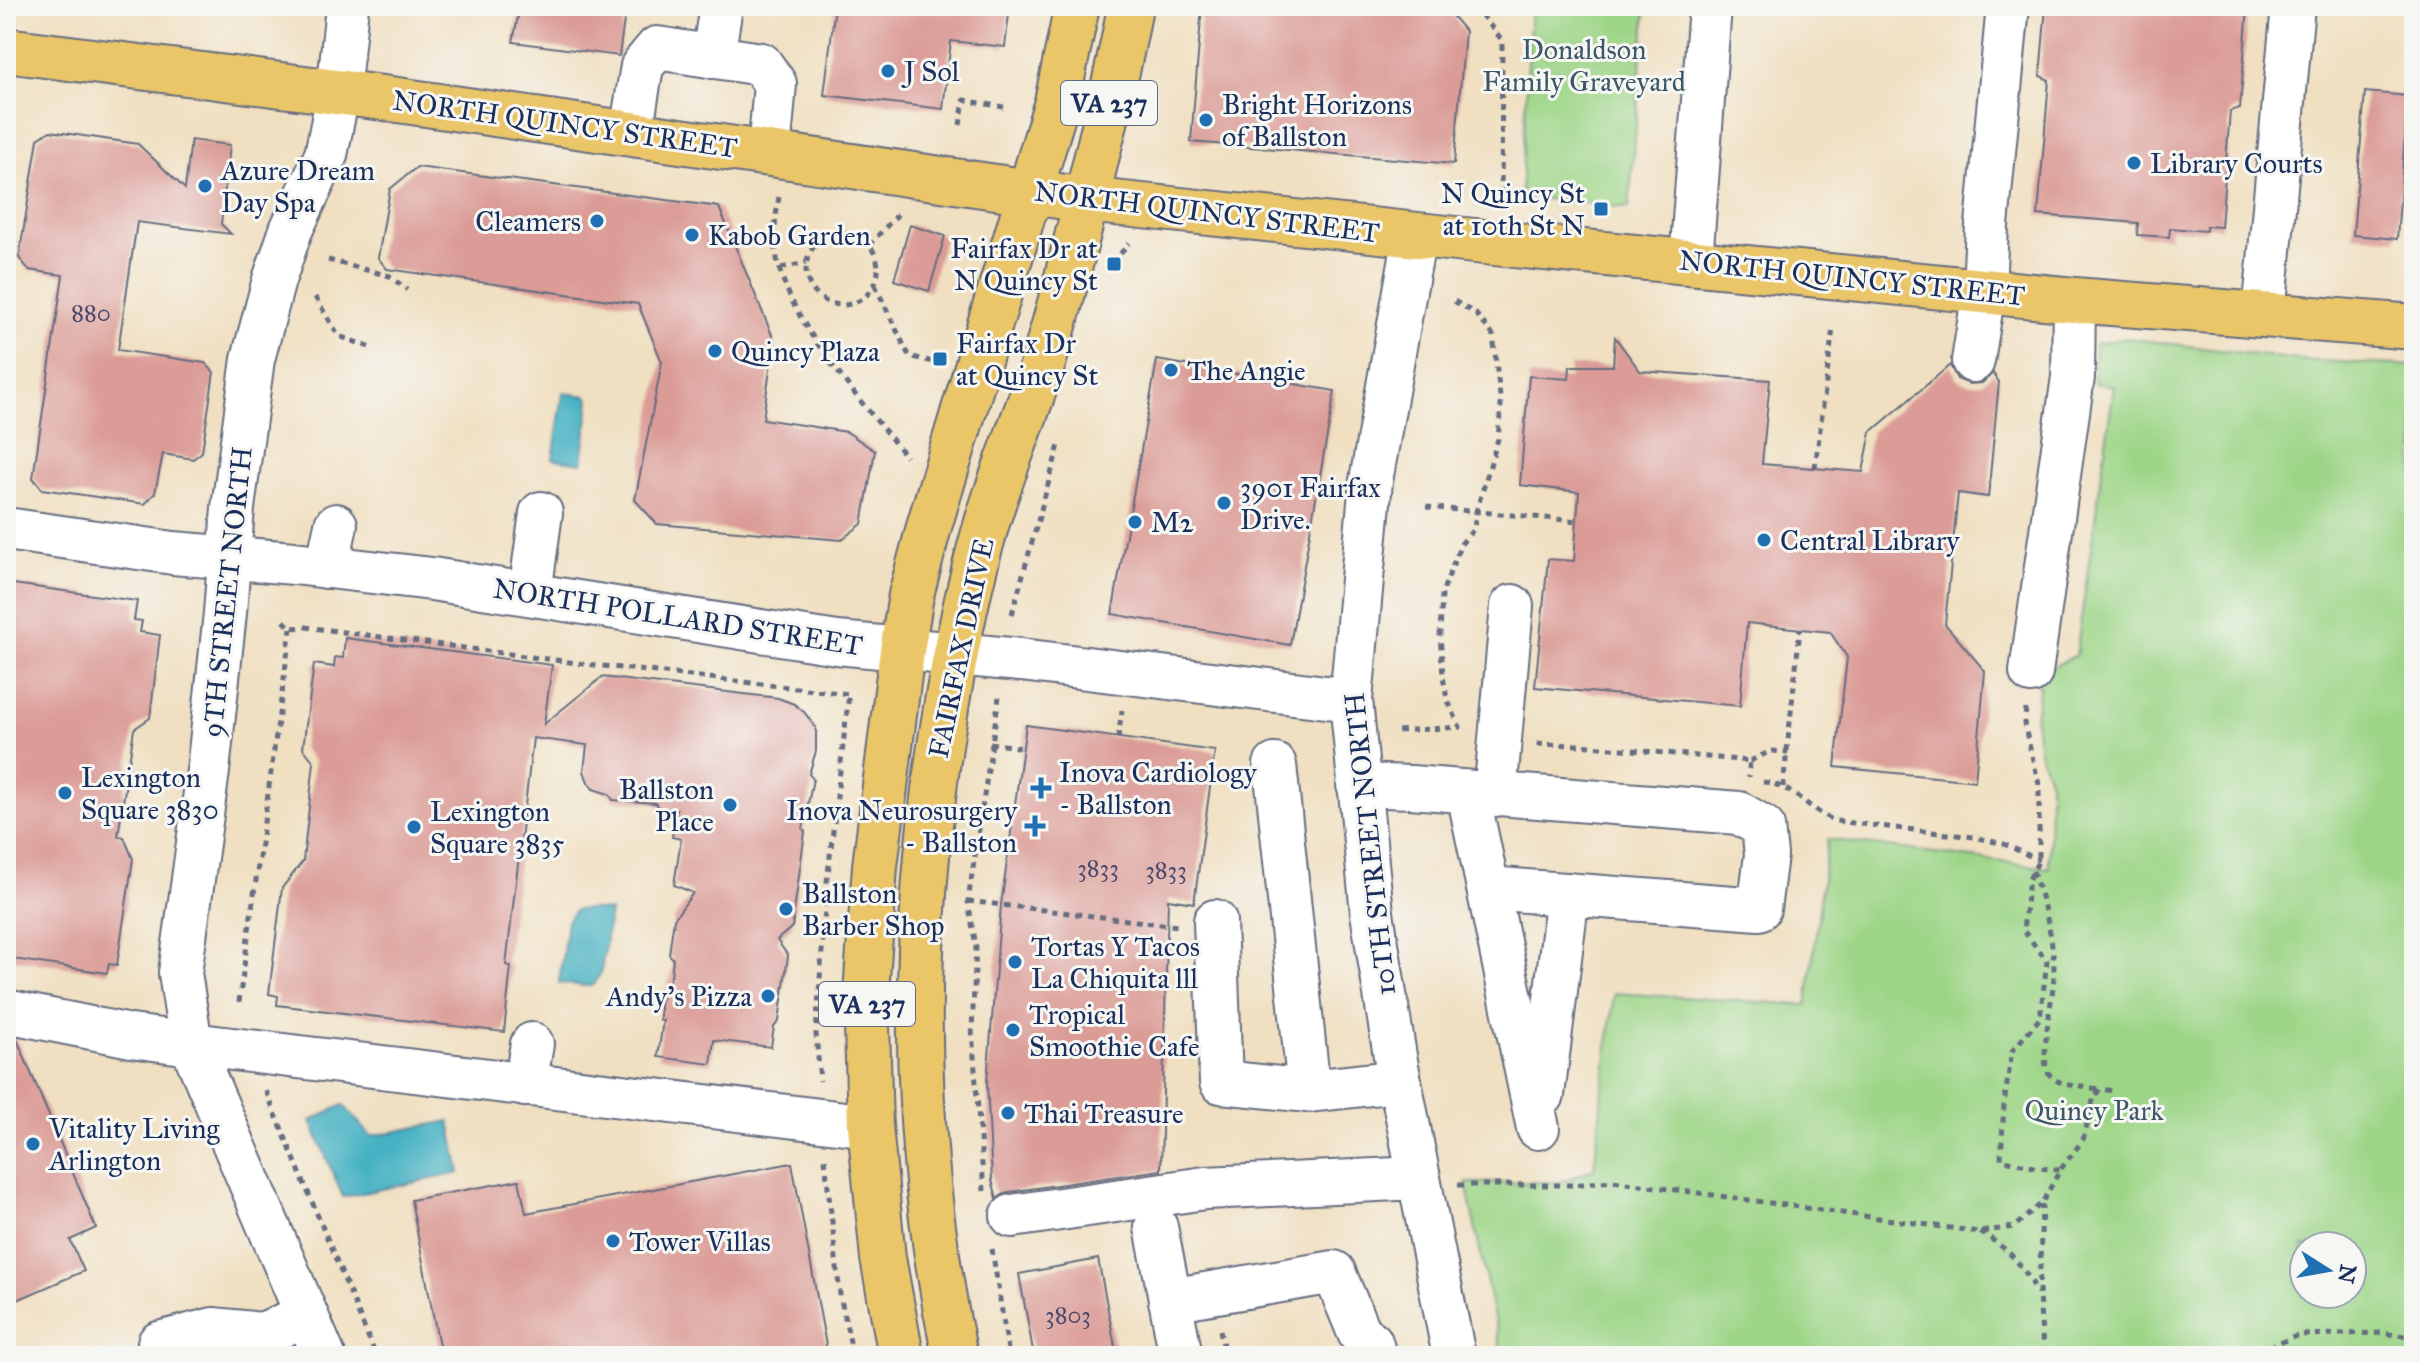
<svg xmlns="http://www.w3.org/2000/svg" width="2420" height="1362" font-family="'IM FELL Great Primer',serif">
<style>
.green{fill:#9dd587;stroke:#5c8272;stroke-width:2;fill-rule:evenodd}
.water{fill:#45b1c2;stroke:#307090;stroke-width:2}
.building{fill:#db9b96}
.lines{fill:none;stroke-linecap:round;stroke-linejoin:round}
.minor-casing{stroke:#666d80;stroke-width:46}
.major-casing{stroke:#666d80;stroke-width:48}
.path{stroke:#666d80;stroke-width:5;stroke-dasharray:6 6;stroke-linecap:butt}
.minor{stroke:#fff;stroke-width:42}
.major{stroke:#ebc669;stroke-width:44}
.poi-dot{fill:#1f6fb2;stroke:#f6f6f2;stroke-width:3}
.labels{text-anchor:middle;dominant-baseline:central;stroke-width:6;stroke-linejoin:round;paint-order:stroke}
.number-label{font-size:24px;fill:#4b4a6c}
.shield{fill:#f6f6f2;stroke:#5d6b8a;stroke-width:2}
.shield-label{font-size:26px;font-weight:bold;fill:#1b2f5e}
.park-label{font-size:28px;fill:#3c5868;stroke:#f6f6f2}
.poi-label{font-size:28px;fill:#1b2f5e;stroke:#f6f6f2;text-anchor:start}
.street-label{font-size:28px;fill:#1b2f5e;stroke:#f6f6f2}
</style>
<rect width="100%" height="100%" fill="#f6f6f2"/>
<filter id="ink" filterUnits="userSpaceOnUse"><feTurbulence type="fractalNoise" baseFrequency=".0125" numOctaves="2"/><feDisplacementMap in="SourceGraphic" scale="16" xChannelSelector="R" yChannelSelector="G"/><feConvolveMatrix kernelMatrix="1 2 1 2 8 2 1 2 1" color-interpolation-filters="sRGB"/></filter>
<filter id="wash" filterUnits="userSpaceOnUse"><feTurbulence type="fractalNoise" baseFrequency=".006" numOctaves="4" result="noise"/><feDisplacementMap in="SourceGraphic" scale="32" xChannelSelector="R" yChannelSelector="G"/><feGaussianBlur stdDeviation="1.8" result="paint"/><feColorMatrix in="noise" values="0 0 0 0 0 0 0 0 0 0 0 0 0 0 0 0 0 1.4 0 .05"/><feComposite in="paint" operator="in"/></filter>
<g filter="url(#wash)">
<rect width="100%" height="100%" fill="#f0dfc0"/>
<g class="green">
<polygon points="1531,6 1646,8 1629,208 1521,196"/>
<path d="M 2125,338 L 2298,360 L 2414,366 L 2414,1356 L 1502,1356 L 1466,1183 L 1560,1182 L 1594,1169 L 1614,993 L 1807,1005 L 1828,839 L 2049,868 L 2050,782 L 2039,751 L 2035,719 L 2041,673 L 2076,655 L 2114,386 L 2094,383 L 2095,344 ZM 2304,1246 L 2352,1246 L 2352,1294 L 2304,1294 Z"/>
</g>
<g class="water">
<polygon points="563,393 587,396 590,401 582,463 553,459"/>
<polygon points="588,909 610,911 601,972 594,985 584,986 559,983 567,921 575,910"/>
<polygon points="343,1105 371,1136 450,1121 460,1173 343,1197 311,1121"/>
</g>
<g id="blocks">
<g class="building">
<polygon points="520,6 626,6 619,56 513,42"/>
<polygon points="835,6 1010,6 1005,47 951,41 943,109 824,95"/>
<polygon points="1202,6 1444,6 1465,31 1454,164 1191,142"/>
<polygon points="2046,6 2248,6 2240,108 2230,111 2221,227 2206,226 2206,231 2170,228 2169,237 2137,235 2138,223 2038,215 2049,80 2040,76"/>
<polygon points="2365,92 2408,96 2397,239 2353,235"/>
<polygon points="50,131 138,144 185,189 191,140 230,145 221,224 231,234 137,222 118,350 205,363 214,372 202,452 193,459 163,454 155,493 145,504 42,489 33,478 63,275 29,270 19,258 38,139"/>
<polygon points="417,167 719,207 774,340 763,419 847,432 875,451 862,524 841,540 657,524 635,500 662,362 638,304 387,269 378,258 390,189"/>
<polygon points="910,225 945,236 929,291 894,280"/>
<polygon points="1615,337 1640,371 1770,380 1762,464 1863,472 1871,432 1950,365 1957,379 1969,384 1982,383 1993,373 1999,382 1988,497 1958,493 1945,624 1985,671 1975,781 1835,767 1847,657 1830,632 1747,623 1740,706 1535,687 1548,559 1574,561 1579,492 1520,485 1529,376 1569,379 1570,366 1613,366"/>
<polygon points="1157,360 1335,391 1290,645 1112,614"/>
<polygon points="6,583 137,601 134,620 142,621 140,632 160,635 150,718 134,729 118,836 124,837 133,859 117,965 109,964 107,973 6,958"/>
<polygon points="345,638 552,665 544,724 602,677 778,698 794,704 804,712 816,728 816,751 809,774 813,779 803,829 805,832 792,927 777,940 788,956 779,1021 774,1027 771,1047 714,1040 711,1064 658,1057 663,1020 660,1020 660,1003 671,976 673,959 669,954 674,919 693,893 674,885 681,839 672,837 677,809 659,808 656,803 613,800 609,794 593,789 588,782 584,771 587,745 533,738 506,965 511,966 504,1032 277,1005 278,996 269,994 282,888 303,861 314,762 303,748 314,664 334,667 335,657 343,658"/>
<polygon points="1026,725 1215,751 1194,903 1168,899 1161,1170 1009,1192 997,1198 992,1180 987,1082 1001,905"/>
<polygon points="6,1035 16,1037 96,1228 70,1240 84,1271 6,1305"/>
<polygon points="792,1163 828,1356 441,1356 411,1200 519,1180 526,1213"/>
<polygon points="1098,1259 1117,1356 1034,1356 1019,1274"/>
</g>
</g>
</g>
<g filter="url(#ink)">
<use href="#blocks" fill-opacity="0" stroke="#666d80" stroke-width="2"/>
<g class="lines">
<defs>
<g id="minor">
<polyline points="713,57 721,6"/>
<polyline points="631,133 642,66 657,48 761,64 775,84 769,153"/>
<polyline points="1415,235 1371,481 1351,700 1372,913 1395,1056 1454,1356"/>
<polyline points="1691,261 1710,6"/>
<polyline points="2264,314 2293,6"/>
<polyline points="1973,361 1984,291 1987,225 2008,6"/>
<polyline points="6,529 173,553 294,563 432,579 837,643 1021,660 1351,700"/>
<polyline points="327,567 336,525"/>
<polyline points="530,593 541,513"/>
<polyline points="2031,672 2073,377 2074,300"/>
<polyline points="1358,785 1411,787 1739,813 1763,827 1766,855 1759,909 1488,888 1468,793"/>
<polyline points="1495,795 1512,606"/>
<polyline points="1488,888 1538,1128"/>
<polyline points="1215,921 1221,1082 1309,1091 1275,765"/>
<polyline points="6,1011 131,1036 191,1044 870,1126"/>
<polyline points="525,1085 532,1044"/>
<polyline points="1309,1091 1400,1081"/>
<polyline points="1543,1095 1568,894"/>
<polyline points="1012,1216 1205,1188 1419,1178"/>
<polyline points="1156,1227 1181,1356"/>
<polyline points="1170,1300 1334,1272 1359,1333 1371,1342 1375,1356"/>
<polyline points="159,1343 213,1329 262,1334 305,1316"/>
<polyline points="324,1356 191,1044 180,973 208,771 225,613 233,508 253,359 274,280 291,230 326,155 338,94 347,6"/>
</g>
<g id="major">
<polyline points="6,50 391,99 1086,200 1494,243 2074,300 2414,327"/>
<polyline points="901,1356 883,1258 870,1126 866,993 875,866 902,651 911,595 930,523 1057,102 1077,6"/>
<path d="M 955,1356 C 909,1141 910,918 947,702 C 957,645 968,588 984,533 C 1000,475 1025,420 1043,363 C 1063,298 1078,234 1094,168 C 1107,114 1121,61 1130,6"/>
</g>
</defs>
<use href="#minor" class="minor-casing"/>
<use href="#major" class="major-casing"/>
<g class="path">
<polyline points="1474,6 1502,40 1501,206"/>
<polyline points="960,125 964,100 1009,108"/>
<path d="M 779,197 C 776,213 774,230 775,246 C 782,318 862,400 906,457"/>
<circle cx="842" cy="269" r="36"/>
<polyline points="869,245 899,213"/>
<polyline points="328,260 390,276 407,290"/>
<polyline points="1113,263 1129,243"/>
<polyline points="781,268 806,263"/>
<polyline points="875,285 909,356 933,362"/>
<polyline points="315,297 339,336 369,347"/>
<polyline points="1815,468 1833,328"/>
<polyline points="1426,507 1577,521"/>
<polyline points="1012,614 1059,445"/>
<polyline points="284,621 291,628 306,627 577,663 849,694 827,882 816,1034 820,1081"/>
<polyline points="2026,709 2024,724 2039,784 2039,860 2029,879 2023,930 2047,961 2040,1018 2012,1051 2004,1104 2001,1159 2038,1168 2060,1170"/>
<polyline points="1398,731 1460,727 1447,699 1443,676 1440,635 1442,593 1461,544 1474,529 1476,512 1498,439 1501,405 1493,335 1476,314 1454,301"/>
<polyline points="1118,738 1122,710"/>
<polyline points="990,743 1023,748"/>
<polyline points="1537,744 1580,745 1750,761 1748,777"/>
<polyline points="1750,761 1771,751 1788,752"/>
<path d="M 1763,782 C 1793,785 1809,811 1836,821 L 1974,837 L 2004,844 L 2039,860"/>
<polyline points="1783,787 1800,629"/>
<path d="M 2033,871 C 2044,905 2054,937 2054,974 C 2054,996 2039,1054 2048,1072 C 2055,1087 2086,1087 2100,1089"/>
<polyline points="968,901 1178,926"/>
<polyline points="239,1002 291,628"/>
<polyline points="266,1091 376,1356"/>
<polyline points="825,1159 840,1295 853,1356"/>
<polyline points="1458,1185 1572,1185 1612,1181 1979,1232 2014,1227 2042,1203 2060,1170 2083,1140 2094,1097 2100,1089 2114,1091"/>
<polyline points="984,1191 972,1030 976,946 968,901 999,697"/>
<polyline points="2042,1204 2039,1296 2043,1348 2046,1356"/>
<path d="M 1980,1232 C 2010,1250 2021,1263 2038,1293"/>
<polyline points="992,1249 1009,1356"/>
<polyline points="1220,1330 1225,1356"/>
<polyline points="2247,1356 2299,1335 2381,1333 2414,1337"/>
</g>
<use href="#minor" class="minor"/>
<use href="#major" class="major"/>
</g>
</g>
<g class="poi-dot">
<circle cx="888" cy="71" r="8"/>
<circle cx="1206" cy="120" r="8"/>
<circle cx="2134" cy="163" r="8"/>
<circle cx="205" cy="186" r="8"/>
<rect x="1593" y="201" width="16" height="16" rx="4"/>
<circle cx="597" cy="221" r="8"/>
<circle cx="692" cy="235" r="8"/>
<rect x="1106" y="256" width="16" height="16" rx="4"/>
<circle cx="715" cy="351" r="8"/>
<rect x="932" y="351" width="16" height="16" rx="4"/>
<circle cx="1171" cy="370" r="8"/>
<circle cx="1224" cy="503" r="8"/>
<circle cx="1135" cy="522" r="8"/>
<circle cx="1764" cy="540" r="8"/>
<path d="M1037 776h8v8h8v8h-8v8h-8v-8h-8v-8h8z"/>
<circle cx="65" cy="793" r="8"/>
<circle cx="730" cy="805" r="8"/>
<path d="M1031 814h8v8h8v8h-8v8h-8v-8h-8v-8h8z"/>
<circle cx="414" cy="827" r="8"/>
<circle cx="786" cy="909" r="8"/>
<circle cx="1015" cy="962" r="8"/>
<circle cx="768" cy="996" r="8"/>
<circle cx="1013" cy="1030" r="8"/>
<circle cx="1008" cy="1113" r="8"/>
<circle cx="33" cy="1144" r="8"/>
<circle cx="613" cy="1241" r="8"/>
</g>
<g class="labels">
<g class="number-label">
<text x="91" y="313">880</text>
<text x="1098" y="868">3833</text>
<text x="1166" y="870">3833</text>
<text x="1068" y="1315">3803</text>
</g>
<g class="shield">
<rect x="1061" y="81" width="96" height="44" rx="6"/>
<rect x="819" y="982" width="96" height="44" rx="6"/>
</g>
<g class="shield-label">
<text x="1109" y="103">VA 237</text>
<text x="867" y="1004">VA 237</text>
</g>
<g class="park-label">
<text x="1584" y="49">Donaldson<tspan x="1584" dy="32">Family Graveyard</tspan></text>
<text x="2094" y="1110">Quincy Park</text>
</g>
<g class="poi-label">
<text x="904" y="71">J Sol</text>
<text x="1222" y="104">Bright Horizons<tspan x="1222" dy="32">of Ballston</tspan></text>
<text x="2150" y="163">Library Courts</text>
<text x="221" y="170">Azure Dream<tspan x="221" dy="32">Day Spa</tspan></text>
<text x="1585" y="193" text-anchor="end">N Quincy St<tspan x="1585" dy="32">at 10th St N</tspan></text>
<text x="581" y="221" text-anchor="end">Cleamers</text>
<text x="708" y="235">Kabob Garden</text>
<text x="1098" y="248" text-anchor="end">Fairfax Dr at<tspan x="1098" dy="32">N Quincy St</tspan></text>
<text x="956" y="343">Fairfax Dr<tspan x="956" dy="32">at Quincy St</tspan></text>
<text x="731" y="351">Quincy Plaza</text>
<text x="1187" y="370">The Angie</text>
<text x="1240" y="487">3901 Fairfax<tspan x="1240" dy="32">Drive.</tspan></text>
<text x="1151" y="522">M2</text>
<text x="1780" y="540">Central Library</text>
<text x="1059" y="772">Inova Cardiology<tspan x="1059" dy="32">- Ballston</tspan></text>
<text x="81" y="777">Lexington<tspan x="81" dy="32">Square 3830</tspan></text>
<text x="714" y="789" text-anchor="end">Ballston<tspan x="714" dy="32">Place</tspan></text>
<text x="1017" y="810" text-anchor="end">Inova Neurosurgery<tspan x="1017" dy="32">- Ballston</tspan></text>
<text x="430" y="811">Lexington<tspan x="430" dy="32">Square 3835</tspan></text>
<text x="802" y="893">Ballston<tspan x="802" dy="32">Barber Shop</tspan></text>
<text x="1031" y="946">Tortas Y Tacos<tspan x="1031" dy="32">La Chiquita lll</tspan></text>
<text x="752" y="996" text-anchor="end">Andy's Pizza</text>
<text x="1029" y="1014">Tropical<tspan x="1029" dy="32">Smoothie Cafe</tspan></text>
<text x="1024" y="1113">Thai Treasure</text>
<text x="49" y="1128">Vitality Living<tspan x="49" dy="32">Arlington</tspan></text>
<text x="629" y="1241">Tower Villas</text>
</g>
<g class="street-label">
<text transform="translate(565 124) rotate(8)">NORTH QUINCY STREET</text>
<text transform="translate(1207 212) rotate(7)">NORTH QUINCY STREET</text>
<text transform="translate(1852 278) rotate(6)">NORTH QUINCY STREET</text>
<text transform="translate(227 592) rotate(-84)">9TH STREET NORTH</text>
<text transform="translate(678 617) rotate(9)">NORTH POLLARD STREET</text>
<text transform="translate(961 648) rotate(-78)">FAIRFAX DRIVE</text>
<text transform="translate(1370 844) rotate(-96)">10TH STREET NORTH</text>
</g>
</g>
<rect width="2420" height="1362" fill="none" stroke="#f6f6f2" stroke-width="32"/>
<g transform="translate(2328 1270) rotate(101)"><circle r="38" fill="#f6f6f2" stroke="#9ea6b7" stroke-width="2"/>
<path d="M0-6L14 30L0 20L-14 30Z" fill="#1f6fb2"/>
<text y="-12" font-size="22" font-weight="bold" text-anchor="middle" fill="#1b2f5e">N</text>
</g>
</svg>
